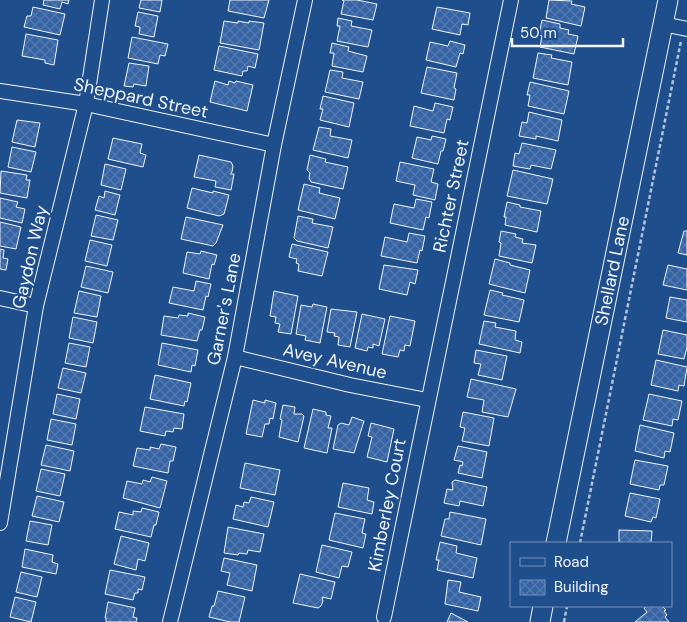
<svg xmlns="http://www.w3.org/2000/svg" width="687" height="622" font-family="'DM Sans',sans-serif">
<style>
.building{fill:url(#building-cross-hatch);stroke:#f2f6ff}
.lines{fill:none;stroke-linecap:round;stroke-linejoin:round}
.street-casing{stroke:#f2f6ff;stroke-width:16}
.secondary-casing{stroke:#f2f6ff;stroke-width:21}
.path{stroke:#b3c4dc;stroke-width:2.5;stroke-dasharray:4 2.5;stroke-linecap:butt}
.street{stroke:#1f4e8c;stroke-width:14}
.secondary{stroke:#1f4e8c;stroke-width:19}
.labels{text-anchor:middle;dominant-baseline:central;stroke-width:4;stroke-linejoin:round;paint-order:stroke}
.street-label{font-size:18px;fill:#f2f6ff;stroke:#1f4e8c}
</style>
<defs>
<pattern id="building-cross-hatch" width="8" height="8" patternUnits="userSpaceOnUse" patternTransform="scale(1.25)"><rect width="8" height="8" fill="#3563a3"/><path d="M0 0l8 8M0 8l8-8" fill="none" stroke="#537ab1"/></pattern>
</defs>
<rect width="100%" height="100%" fill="#1f4e8c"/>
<g class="building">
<polygon points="44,0 69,0 68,4 62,2 60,9 43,5"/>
<polygon points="141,0 162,0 160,12 139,8"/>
<polygon points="230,0 269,0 264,18 228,11"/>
<polygon points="342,0 357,0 377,4 373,20 341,14 344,1"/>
<polygon points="549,0 572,1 571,4 585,7 581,26 546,18"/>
<polygon points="33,7 65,14 60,35 24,27 27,16 31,16"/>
<polygon points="437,7 470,13 468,25 462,24 460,35 432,29"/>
<polygon points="138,12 158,16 154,37 139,34 140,27 135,26"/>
<polygon points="338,18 352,21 351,26 372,30 368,47 337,41 340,26 337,26"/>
<polygon points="542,20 560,24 560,28 569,30 568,34 578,36 574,54 540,47 542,36 539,35"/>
<polygon points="224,21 238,23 238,21 249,23 249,21 264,23 259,50 220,43"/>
<polygon points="26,34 58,40 54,65 45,63 45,60 22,56"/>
<polygon points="132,37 168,44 165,56 160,55 158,64 128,58"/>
<polygon points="450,41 465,45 463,54 460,53 456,67 426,60 430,42 448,46"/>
<polygon points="332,43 349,47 348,51 367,56 363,72 332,66 334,53 330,53"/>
<polygon points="219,46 258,54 255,68 248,66 247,71 243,71 242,76 214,70"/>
<polygon points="538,53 552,55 551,58 572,62 568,85 533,78"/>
<polygon points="129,63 149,66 146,86 134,84 133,87 124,86"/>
<polygon points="427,67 457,73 454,88 456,89 454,100 421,93"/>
<polygon points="330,70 343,72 342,78 363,82 359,99 325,92"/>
<polygon points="215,81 228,85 229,81 235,83 236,81 253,85 247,111 210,102"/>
<polygon points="530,82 569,91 564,114 528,106 530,95 527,95"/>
<polygon points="323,96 354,103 349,127 320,120 323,109 320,109"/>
<polygon points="435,103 453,107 450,120 447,119 444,133 410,126 414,106 433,111"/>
<polygon points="529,112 562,120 558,141 536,136 536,139 519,136 522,122 527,123"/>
<polygon points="17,120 40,123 35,147 12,142"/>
<polygon points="319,127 331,129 330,136 352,140 348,158 313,150"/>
<polygon points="432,136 446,139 443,151 441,151 438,164 412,158 417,137 431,140"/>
<polygon points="113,138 142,144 140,153 146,155 143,167 108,159"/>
<polygon points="522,143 556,150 551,169 531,165 530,169 513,166 515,153 519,154"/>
<polygon points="12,147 36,152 31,172 8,167"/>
<polygon points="199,155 231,162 233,166 232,172 230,174 234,174 231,190 215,187 216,181 194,177"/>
<polygon points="310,155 326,159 325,162 348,167 343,189 311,182 309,178 310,173 307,170"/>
<polygon points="400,162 434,169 431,182 438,184 435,200 413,195 415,185 396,181"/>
<polygon points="105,164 126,169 121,190 101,185"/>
<polygon points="513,170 553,179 547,204 507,196"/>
<polygon points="1,171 27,175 26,180 30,180 27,198 0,193"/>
<polygon points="304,184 320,188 319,193 340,198 335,219 298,210"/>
<polygon points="192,188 213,193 213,191 229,195 224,214 219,216 187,208"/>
<polygon points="105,191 120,195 115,215 95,210 99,196 104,198"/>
<polygon points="0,198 18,202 16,207 25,209 22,223 0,218"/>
<polygon points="416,199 432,202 429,218 426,217 423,230 390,223 394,204 414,208"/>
<polygon points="507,202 520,205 520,207 541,211 537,232 505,225 506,217 504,217"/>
<polygon points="96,215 118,220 113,240 91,236"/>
<polygon points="298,216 313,219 312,223 333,227 328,248 297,241 294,238"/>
<polygon points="186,217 223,225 216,243 213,246 181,239"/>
<polygon points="0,222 21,227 16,249 0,246"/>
<polygon points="501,231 516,234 515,237 523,239 522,243 536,245 532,263 499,256 501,243 499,242"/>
<polygon points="684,231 687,231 687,255 678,253"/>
<polygon points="409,233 425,236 422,251 420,250 417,263 381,256 385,237 407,242"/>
<polygon points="90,240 112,245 107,266 85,261"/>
<polygon points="292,244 328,252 322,276 298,271 299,264 296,263 297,259 289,257"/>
<polygon points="0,249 4,250 3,258 8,259 6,270 0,269"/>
<polygon points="201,251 217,255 214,265 212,264 209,279 183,273 187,252 200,254"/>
<polygon points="495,259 510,263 510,265 530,270 525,293 489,284"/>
<polygon points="384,265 418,270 415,284 410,282 407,295 379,289"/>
<polygon points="668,265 687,269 687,290 663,285"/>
<polygon points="86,266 113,272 108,293 81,287"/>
<polygon points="196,281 211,284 208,297 206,296 203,310 169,303 173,287 194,291"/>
<polygon points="490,290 503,293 502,295 524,300 519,322 484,315"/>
<polygon points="79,291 101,296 97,317 74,313"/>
<polygon points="274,291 298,296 291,334 278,332 280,324 275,323 276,317 270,316"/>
<polygon points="670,297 687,300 687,322 666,318"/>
<polygon points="313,304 327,307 320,343 305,340 306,336 296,334 301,305 312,307"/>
<polygon points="331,309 357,312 350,347 338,345 339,337 334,336 335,333 327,332"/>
<polygon points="188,313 205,317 202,330 200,330 197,341 161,335 164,316 178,318 179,315 188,316"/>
<polygon points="362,314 385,319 379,346 373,344 373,348 368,347 367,351 355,348"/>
<polygon points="390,316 415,321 410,346 405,345 404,351 400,350 398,357 382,354"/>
<polygon points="73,317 97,322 93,343 69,338"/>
<polygon points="484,321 496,323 495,327 516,331 515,340 522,342 520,353 479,344"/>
<polygon points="663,330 687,335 687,347 684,359 658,354"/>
<polygon points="69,343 90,347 86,367 65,363"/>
<polygon points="162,343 198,350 195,366 192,365 191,372 158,365"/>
<polygon points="476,350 507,356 502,380 478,375 481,364 474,363"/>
<polygon points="656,360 687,367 684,386 679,385 678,391 651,385"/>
<polygon points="63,368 86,373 81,393 58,388"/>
<polygon points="155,375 191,383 187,402 185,401 184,406 150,399"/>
<polygon points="471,379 516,389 508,417 482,412 484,400 467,397"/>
<polygon points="57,394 80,399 76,419 53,414"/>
<polygon points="649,394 682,401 678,420 673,419 672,426 643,420"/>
<polygon points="253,400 265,403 265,400 276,403 273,419 270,418 269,424 265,424 262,437 246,434"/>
<polygon points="283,405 295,407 294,414 302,414 304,416 298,442 279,437 282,420 280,419"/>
<polygon points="145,407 184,414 182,429 174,428 173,432 166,431 165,436 140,431"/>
<polygon points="313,409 326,412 326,415 331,416 328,428 332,428 327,453 304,448"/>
<polygon points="463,412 494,418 489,446 462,441 465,428 460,427"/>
<polygon points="352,417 364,421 354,453 333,449 338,425 341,423 349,425"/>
<polygon points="51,419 76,424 72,445 47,440"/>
<polygon points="371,423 394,429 387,462 367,457 372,437 368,436"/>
<polygon points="640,425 674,433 670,452 665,451 664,458 635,451"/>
<polygon points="161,444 176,447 173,461 170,461 168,473 133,466 137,448 150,450 150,447 159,449"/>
<polygon points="46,445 74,451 70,471 41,465"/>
<polygon points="458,446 487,452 482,478 458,473 460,465 462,466 463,462 454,460"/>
<polygon points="635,460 668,466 664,485 660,485 659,490 630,484"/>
<polygon points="245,463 280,470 275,495 240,488"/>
<polygon points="41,469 65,474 60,496 36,491"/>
<polygon points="152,477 167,481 160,508 123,498 127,481 142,484 143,480 150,482"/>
<polygon points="455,480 487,487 483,506 460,501 459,506 444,503 447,489 453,490 452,482"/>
<polygon points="343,483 369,488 367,500 374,502 372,514 338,507"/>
<polygon points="630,493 660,499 656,518 653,517 651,522 625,516"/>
<polygon points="37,496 64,502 59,522 32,516"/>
<polygon points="251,497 274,502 268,527 233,519 236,505 243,507 244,502 249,503"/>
<polygon points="142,508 159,512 156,525 154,525 151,537 115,529 119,512 133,515 133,511 141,512"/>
<polygon points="450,512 486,519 481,545 441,536 445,519 449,519"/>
<polygon points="335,513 365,519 362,533 366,534 363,548 329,540"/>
<polygon points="30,521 52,525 48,545 26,541"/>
<polygon points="228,527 264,534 260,552 248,550 247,554 239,553 238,555 224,553"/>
<polygon points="619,530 652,531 651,543 619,543"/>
<polygon points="121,536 149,543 145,561 138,559 136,570 114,564"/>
<polygon points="440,542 457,546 456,553 477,558 473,578 437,570 439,560 436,560"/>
<polygon points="322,545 352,552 348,567 342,566 339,578 316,572"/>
<polygon points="25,549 53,555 52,562 58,564 56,574 22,567"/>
<polygon points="224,558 257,565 252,591 227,585 230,573 221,571"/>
<polygon points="110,570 145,577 142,590 138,589 138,593 135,593 133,600 105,594"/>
<polygon points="21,572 42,577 37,597 16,592"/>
<polygon points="300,574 335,582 331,599 322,597 323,601 321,606 318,608 293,603"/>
<polygon points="448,580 461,582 459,592 481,597 478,611 445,604"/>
<polygon points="218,591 245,597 239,622 230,622 209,617 212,606 214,606"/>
<polygon points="15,597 36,602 31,622 10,617"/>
<polygon points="108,602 135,608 133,617 137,618 136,622 106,622 106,618 105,618"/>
<polygon points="647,606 662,606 666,610 664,611 667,615 665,617 669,622 635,622 647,612 644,608"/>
<polygon points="451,613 468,622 447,622"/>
</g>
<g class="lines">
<defs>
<g id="street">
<polyline points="663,24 687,29"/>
<polyline points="0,91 86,104 274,145"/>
<polyline points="0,298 36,306"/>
<polyline points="235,357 350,385 427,400"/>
<polyline points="0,523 36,306 86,104 102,0"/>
<polyline points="384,617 511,0"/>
<polyline points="170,622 235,357 274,145 305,0"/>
</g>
<g id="secondary">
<path id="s1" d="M 556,543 L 668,0"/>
<polyline points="540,622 543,606"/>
</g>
</defs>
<use href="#street" class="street-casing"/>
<use href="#secondary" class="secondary-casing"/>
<g class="path">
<polyline points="580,543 681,41"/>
<polyline points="564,622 567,606"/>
</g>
<use href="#street" class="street"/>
<use href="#secondary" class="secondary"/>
</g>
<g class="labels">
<g class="street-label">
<text transform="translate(141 98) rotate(12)">Sheppard Street</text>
<text transform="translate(451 196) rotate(-78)">Richter Street</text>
<text transform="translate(30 257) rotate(-77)">Gaydon Way</text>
<text stroke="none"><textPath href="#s1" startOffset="278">Shellard Lane</textPath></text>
<text transform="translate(224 309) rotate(-79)">Garner's Lane</text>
<text transform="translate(335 361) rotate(13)">Avey Avenue</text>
<text transform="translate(387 505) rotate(-79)">Kimberley Court</text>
</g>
</g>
<rect x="510" y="542" width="162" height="65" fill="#1f4e8c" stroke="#7391ba"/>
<rect x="520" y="558" width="25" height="8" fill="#1f4e8c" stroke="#7391ba"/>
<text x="554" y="567" font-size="15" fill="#f2f6ff">Road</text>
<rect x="520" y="580" width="25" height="15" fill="url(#building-cross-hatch)" stroke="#7391ba"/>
<text x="554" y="592" font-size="15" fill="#f2f6ff">Building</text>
<path d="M512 38v8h111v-8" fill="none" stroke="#f2f6ff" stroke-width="2.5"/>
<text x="520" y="38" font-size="15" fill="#f2f6ff" stroke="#1f4e8c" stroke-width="4" paint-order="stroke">50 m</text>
</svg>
